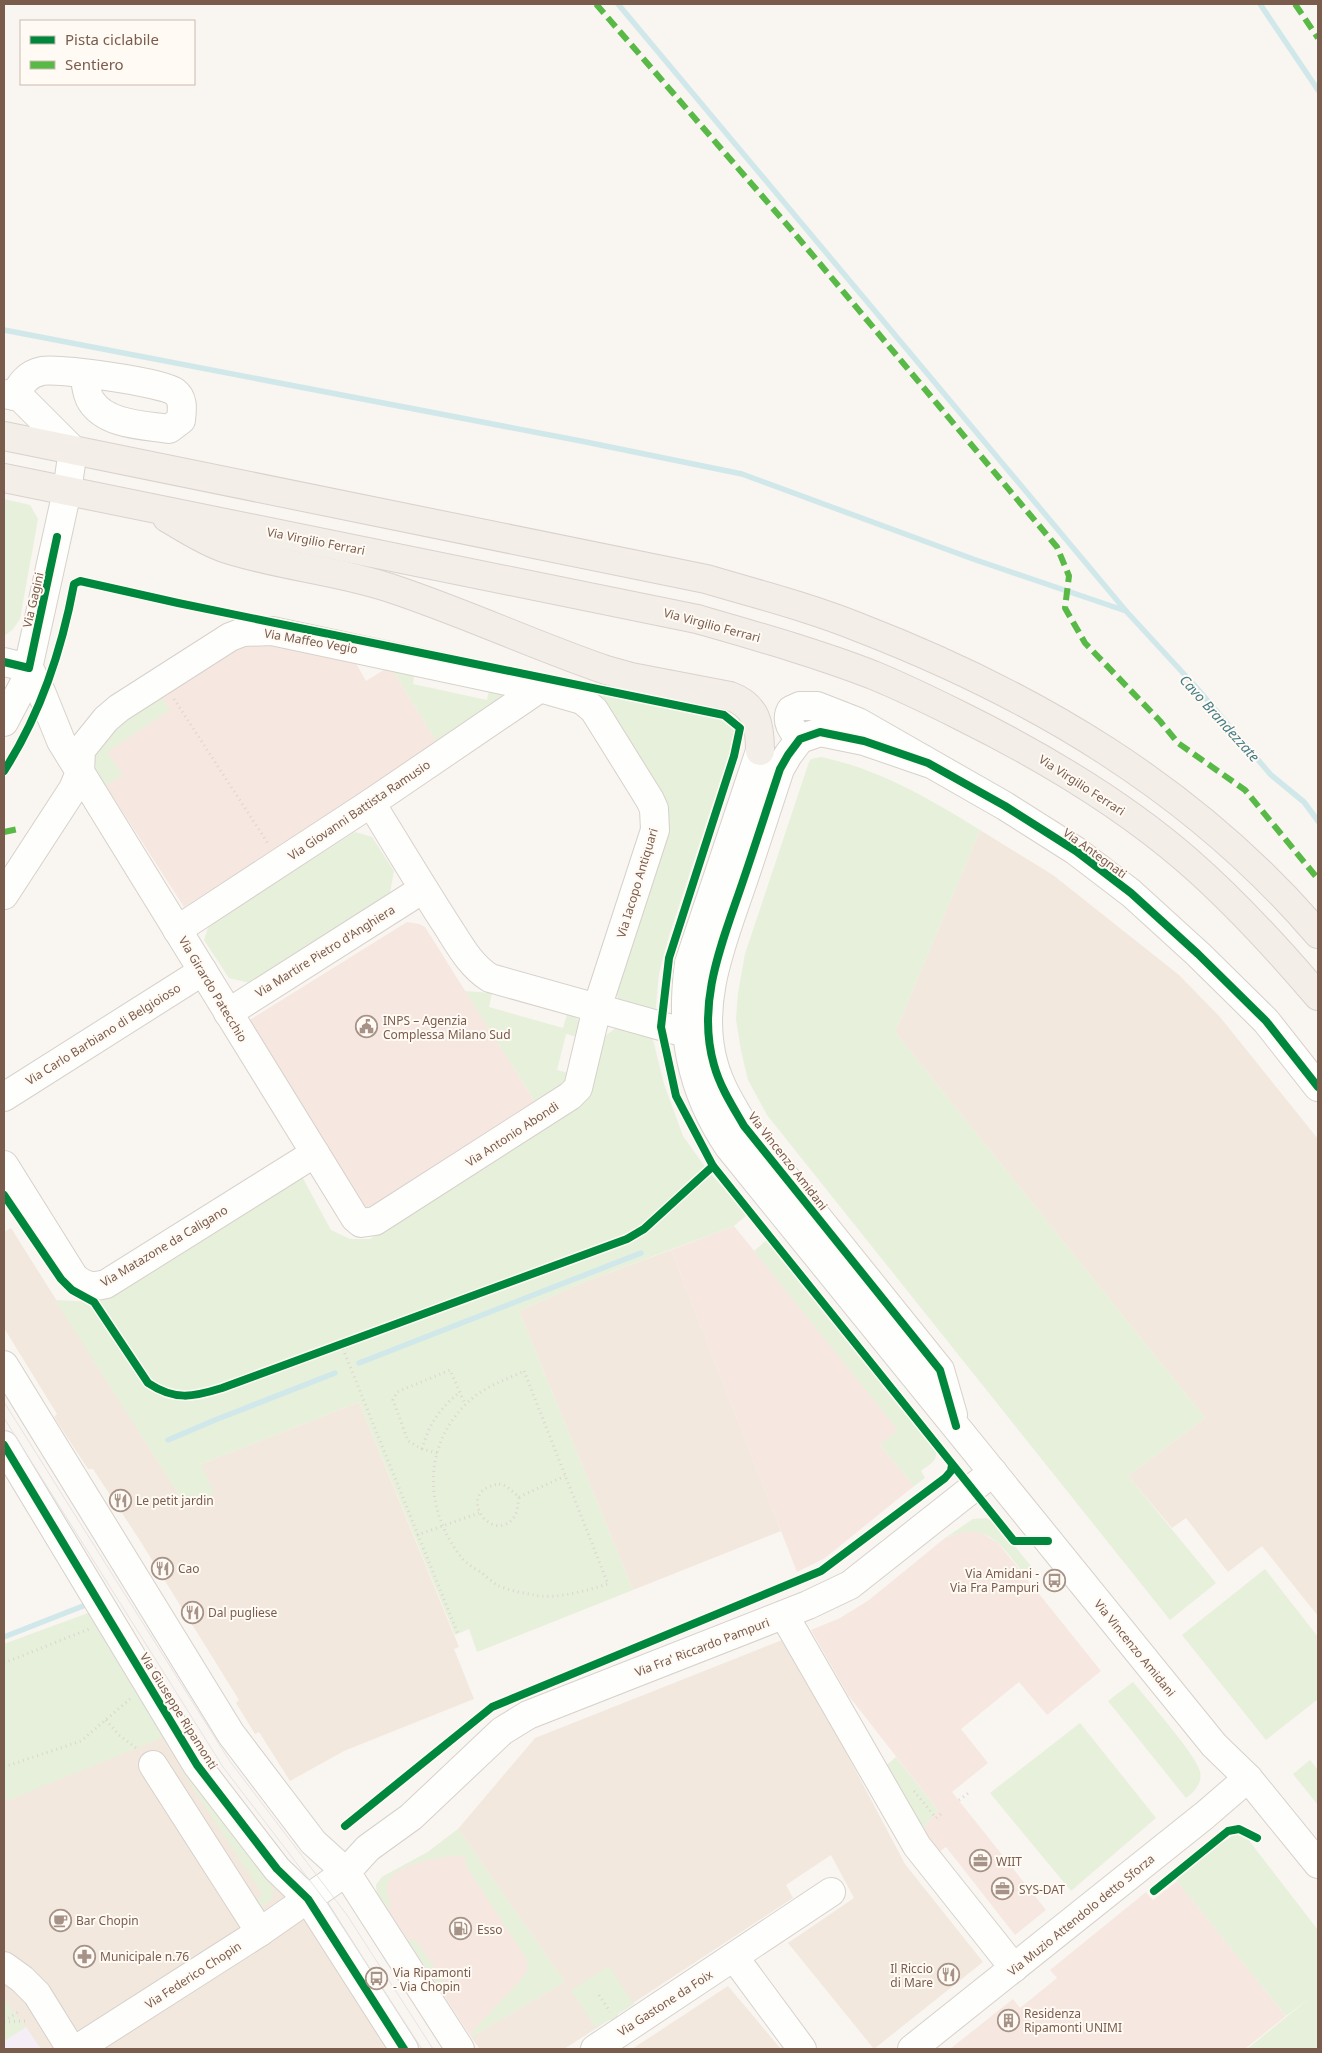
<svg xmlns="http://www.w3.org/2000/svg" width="1322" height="2053" font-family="'Noto Sans',sans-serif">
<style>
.residential{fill:#f2e8de}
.commercial{fill:#f6e8e1}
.education{fill:#f6eef6}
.green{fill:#e7f0db}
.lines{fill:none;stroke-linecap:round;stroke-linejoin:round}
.stream{stroke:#d0e8ea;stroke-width:5.5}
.minor-casing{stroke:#d7d1cb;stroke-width:30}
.major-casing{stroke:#dad1cc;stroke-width:30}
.path{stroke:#dcd5d0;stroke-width:3;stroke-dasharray:1 4;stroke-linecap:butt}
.minor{stroke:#fefefd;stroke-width:28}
.major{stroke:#f3eee8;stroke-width:28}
.tram{stroke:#e6e3e7;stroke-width:1}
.quiet{stroke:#58b947;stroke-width:6;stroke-dasharray:12 6;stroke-linecap:butt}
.cycleway-casing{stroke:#fffaf3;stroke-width:11}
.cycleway{stroke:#00873e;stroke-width:8}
.labels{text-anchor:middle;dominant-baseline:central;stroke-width:4;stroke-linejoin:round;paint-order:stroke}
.street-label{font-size:12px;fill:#7a5c4d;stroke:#fffaf3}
.poi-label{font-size:12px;fill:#7a5c4d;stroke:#fffaf3;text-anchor:start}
.water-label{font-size:14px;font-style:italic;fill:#437c86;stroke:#fffaf3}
</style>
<rect width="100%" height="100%" fill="#f9f5f0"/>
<g class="residential">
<polygon points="980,830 1053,875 1179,975 1220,1017 1318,1139 1318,1616 1262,1546 1228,1572 1186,1518 1172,1528 1128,1476 1205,1418 895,1032"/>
<polygon points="11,1228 188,1509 201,1464 359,1402 459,1647 454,1649 474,1699 344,1751 290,1781 259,1732 255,1734 236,1703 239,1700 139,1539 93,1469 88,1469 54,1417 57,1414 4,1328 4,1232"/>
<polygon points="671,1250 781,1531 633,1590 519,1311 584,1282"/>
<polygon points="99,1610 277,1875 399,2049 4,2049 4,1644"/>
<polygon points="782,1640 839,1739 905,1864 983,1962 874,2049 788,1943 854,1898 831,1855 786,1885 793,1898 618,2013 616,2020 609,2020 564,2049 480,2049 471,2037 565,1982 458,1829 535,1738"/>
<polygon points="728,1986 781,2049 632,2049"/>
</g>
<g class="commercial">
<polygon points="253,642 353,658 366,681 390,666 438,744 184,907 99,775 95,765 96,753 110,731 230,650"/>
<polygon points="407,922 419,924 425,927 537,1105 362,1213 248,1021"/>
<polygon points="734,1226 899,1430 880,1445 914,1486 825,1558 797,1572 671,1250"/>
<polygon points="970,1530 980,1532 998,1543 1101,1671 1047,1715 1019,1682 961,1729 988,1763 952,1792 1046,1910 1015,1935 946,1847 933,1856 924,1831 927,1823 938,1810 848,1695 811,1630 840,1618 869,1600 945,1538 961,1532"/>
<polygon points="458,1829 565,1982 471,2037 377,1893 376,1885 382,1877 428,1852"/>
<polygon points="1177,1881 1286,2016 1245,2049 950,2049 1013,1999 1020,2008 1057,1978 1050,1970 1146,1892 1153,1900"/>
</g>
<polygon class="education" points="26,2027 41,2049 4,2049 4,2041"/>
<g class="green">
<polygon points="4,499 30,505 38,519 20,619 12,630 4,636"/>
<polygon points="390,666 415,669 413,684 487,700 490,686 510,692 438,744"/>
<polygon points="579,688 724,719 733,724 736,733 669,936 659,973 655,1016 618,1000 616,988 661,834"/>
<path d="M 160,694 L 170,710 L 107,752 L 123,775 L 105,786 C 101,780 96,773 95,765 C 92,735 139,709 160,694 Z"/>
<path d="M 821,757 C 879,769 930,799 980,830 L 895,1032 L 1205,1418 L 1128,1476 L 1216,1583 L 1170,1620 L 767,1115 L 748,1080 L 741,1051 L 736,1019 L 738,993 L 745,954 L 809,762 L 811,759 Z"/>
<polygon points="355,832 372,837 394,871 390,893 250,983 229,978 204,940 209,925"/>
<path d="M 465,991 L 492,993 L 489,1007 L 563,1028 L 567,1014 C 582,1018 582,1024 581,1038 L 566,1034 L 557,1070 L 572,1074 L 570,1084 L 537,1105 Z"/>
<polygon points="617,1027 652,1036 664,1084 683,1136 708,1171 748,1214 734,1226 584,1282 519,1311 633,1590 477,1652 469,1629 455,1635 359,1402 201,1464 214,1493 188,1509 55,1300 94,1302 299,1171 331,1230 350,1239 370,1239 575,1103 601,1039"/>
<path d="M 768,1239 L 935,1447 C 940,1460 930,1464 921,1471 L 925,1478 L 914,1486 L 880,1445 L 898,1430 L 754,1251 Z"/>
<path d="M 986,1518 L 995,1522 L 1031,1566 L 1031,1572 L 1026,1577 C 1002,1546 988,1519 945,1538 L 973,1519 Z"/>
<polygon points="1265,1569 1318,1637 1318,1699 1266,1740 1182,1635"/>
<polygon points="88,1613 164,1737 4,1802 4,1644"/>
<path d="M 1133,1682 C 1145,1697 1199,1758 1200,1772 C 1202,1784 1195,1791 1186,1798 L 1108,1701 Z"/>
<polygon points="1080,1723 1156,1818 1071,1891 990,1793"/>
<polygon points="896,1757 938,1810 927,1823 924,1831 880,1771"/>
<polygon points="1310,1760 1318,1770 1318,1805 1293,1774"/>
<path d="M 183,1768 L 273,1888 C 276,1901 263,1906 253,1913 L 249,1905 L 263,1895 L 181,1770 Z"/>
<path d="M 458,1829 L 565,1982 L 471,2037 L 472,2032 L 524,1976 C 528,1970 528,1965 526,1958 L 466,1866 L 465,1855 C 445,1857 401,1861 389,1880 C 384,1888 389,1898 391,1907 L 389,1909 L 377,1893 L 376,1885 L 382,1877 L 428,1852 Z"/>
<polygon points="1234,1835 1242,1835 1247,1838 1318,1930 1318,2049 1247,2049 1311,1997 1286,2016 1172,1875 1216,1836 1221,1843"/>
<polygon points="411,1939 418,1943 449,1990 447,1995 444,1994 408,1940"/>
<polygon points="609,1966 634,2004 618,2014 616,2020 609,2020 596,2028 571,1990"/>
<polygon points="4,2000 26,2027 4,2041"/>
</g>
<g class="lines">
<g class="stream">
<polyline points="618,4 1126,611 1195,686 1271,775 1304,802 1318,821"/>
<polyline points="1260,4 1318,90"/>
<polyline points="4,330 581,441 742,474 973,559 1126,611"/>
<polyline points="359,1363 641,1253"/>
<polyline points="168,1440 215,1420 335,1373"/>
<polyline points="4,1637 83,1606"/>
</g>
<defs>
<g id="minor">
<polyline points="4,394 20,397 73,450 67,491 25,682 4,722"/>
<path d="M 14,396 C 21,384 27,374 42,371 C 58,368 163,382 175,392 C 184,399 182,410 181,420 L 169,429 C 144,425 106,425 91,401 C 86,394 86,382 84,374"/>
<polyline points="4,662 29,668"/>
<path d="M 800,739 C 792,730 785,721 791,710 L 800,706 L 817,706 L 858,722 L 1005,806 L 1076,851 L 1131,893 L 1198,954 L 1266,1021 L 1318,1087"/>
<path d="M 760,751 L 689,963 C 680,1030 690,1090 729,1147 L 1214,1745 L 1248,1778 L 1318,1864"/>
<path d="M 928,763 L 864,741 L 820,732 L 800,739 L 788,755 L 780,769 C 767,808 755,846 742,884 C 722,943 696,1003 714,1065 C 720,1087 733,1107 744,1126 L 940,1370 L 953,1415"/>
<path d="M 371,803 C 395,842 419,882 444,921 C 458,942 469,965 490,978 L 686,1033"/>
<polyline points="4,895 73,789 80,772 81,750 106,719 119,708 230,637 243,632 272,631 540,688 582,700 594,710 650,800 654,809 655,830 597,1008 578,1088 570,1096 375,1221 361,1223 355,1218 61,741 42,694 29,668"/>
<polyline points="177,930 371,803 540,688"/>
<polyline points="228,1013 423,889"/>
<polyline points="4,1097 203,971"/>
<path d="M 4,1165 L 74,1277 C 85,1286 92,1288 106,1284 L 315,1153"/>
<polyline points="4,1365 231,1734 313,1842 346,1872 460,2049"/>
<polyline points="4,1445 197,1765 277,1869 308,1899 404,2049"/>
<polyline points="784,1615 917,1846 1014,1968"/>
<polyline points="153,1765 260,1932"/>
<polyline points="734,1957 802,2049"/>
<polyline points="4,1966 22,1979 37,1994 71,2049"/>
<polyline points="77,2049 260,1932 346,1872 368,1848 411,1817 502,1731 528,1715 808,1605 850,1585 993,1472"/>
<polyline points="595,2049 831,1892"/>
<polyline points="912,2049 1205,1815 1248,1778"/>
</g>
<g id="major">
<path d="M 4,436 L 706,579 C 757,594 808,607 858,627 C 1034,695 1194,789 1318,934"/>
<path d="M 4,478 L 697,619 C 756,636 816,653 873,675 C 902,687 931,701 959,715 C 1040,755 1119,801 1188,861 C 1235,902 1277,948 1318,996"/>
<path d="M 167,518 C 186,529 204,541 224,548 C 278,566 336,570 390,588 C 463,612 533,645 606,670 L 631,677 L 730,696 C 757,706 760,725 760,751"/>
</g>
</defs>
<use href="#minor" class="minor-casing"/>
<use href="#major" class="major-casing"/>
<g class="path">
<polyline points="174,699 269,845"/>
<polyline points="341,1344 458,1634"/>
<path d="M 524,1371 L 608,1584 C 589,1590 554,1600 534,1595 C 523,1593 507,1590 497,1585 C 492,1582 487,1577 482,1573 C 476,1569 466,1564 461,1557 C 425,1510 422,1449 465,1405 C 481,1388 503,1381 524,1371 Z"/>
<path d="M 422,1449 C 429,1424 439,1409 460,1392"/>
<polyline points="437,1453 422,1449 408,1441 393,1400 397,1392 450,1370 465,1404"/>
<path d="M 499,1484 L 506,1486 L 519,1497 C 518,1503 518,1510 515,1516 C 493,1548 452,1491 499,1484 Z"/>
<polyline points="519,1497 565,1476"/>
<polyline points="417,1535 479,1513"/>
<polyline points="4,1663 89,1629"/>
<polyline points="106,1720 119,1735 136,1748"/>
<polyline points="4,1767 81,1741 130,1699"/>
<polyline points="914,1791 936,1818 941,1814"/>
<polyline points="959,1800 970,1792"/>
<polyline points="599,1995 610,2012"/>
<polyline points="4,2021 20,2011"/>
<polyline points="4,2022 27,2021"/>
</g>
<use href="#minor" class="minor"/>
<use href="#major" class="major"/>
<g class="tram">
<polyline points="4,1402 229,1760 347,1915 433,2049"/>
<polyline points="4,1418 223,1767 327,1903 422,2049"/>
</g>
<g class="quiet">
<polyline points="596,4 795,234 1057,547 1069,576 1065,608 1085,643 1160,721 1178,743 1245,790 1318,879"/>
<polyline points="1295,4 1318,38"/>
<polyline points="4,832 18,829"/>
</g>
<defs>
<g id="cycleway">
<polyline points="4,662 29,668 57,537"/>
<path d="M 4,771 C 40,715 62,649 74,584 L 80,581 L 178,603 L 724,715 L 740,728 L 734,756 L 669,958 L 661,1027 L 676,1096 L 713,1166 L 1014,1541 L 1048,1541"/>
<path d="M 4,1195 L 61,1279 L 72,1290 L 94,1302 L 148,1383 C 175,1401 193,1397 222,1388 L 627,1239 L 644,1229 L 713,1166"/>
<path d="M 956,1426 L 940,1370 L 744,1126 C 733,1107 720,1087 714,1065 C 696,1003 722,943 742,884 C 755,846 767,808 780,769 L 788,755 L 800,739 L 820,732 L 864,741 L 928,763 L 1005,806 L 1076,851 L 1131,893 L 1198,954 L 1266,1021 L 1318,1087"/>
<polyline points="4,1445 197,1765 277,1869 308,1899 404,2049"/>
<polyline points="345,1826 492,1707 821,1571 945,1478 951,1471 952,1465"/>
<polyline points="1154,1891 1228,1831 1239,1829 1257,1838"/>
</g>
</defs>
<use href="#cycleway" class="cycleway-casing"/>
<use href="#cycleway" class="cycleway"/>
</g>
<defs>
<symbol id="civic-ring" viewBox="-11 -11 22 22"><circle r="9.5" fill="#fffaf3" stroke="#a69286" stroke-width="1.5"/><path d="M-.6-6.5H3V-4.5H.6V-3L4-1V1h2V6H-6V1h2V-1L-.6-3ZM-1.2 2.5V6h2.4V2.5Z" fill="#a69286"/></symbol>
<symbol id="restaurant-ring" viewBox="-11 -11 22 22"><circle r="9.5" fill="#fffaf3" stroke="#a69286" stroke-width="1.5"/><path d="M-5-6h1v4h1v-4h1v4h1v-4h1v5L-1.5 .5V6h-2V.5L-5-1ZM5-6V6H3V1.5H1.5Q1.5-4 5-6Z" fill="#a69286"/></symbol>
<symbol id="bus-ring" viewBox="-11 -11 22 22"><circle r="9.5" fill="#fffaf3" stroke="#a69286" stroke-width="1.5"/><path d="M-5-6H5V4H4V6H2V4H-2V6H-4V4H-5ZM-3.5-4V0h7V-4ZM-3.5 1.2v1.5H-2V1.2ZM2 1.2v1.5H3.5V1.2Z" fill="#a69286"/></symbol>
<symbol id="office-ring" viewBox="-11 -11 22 22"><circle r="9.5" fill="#fffaf3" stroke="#a69286" stroke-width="1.5"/><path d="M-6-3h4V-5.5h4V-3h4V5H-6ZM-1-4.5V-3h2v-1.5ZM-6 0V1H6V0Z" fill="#a69286"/></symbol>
<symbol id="cafe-ring" viewBox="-11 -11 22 22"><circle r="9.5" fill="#fffaf3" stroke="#a69286" stroke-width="1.5"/><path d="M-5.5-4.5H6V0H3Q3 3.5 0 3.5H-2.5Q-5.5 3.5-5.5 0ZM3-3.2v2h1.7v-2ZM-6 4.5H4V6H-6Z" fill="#a69286"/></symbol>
<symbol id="fuel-ring" viewBox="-11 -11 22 22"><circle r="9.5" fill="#fffaf3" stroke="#a69286" stroke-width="1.5"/><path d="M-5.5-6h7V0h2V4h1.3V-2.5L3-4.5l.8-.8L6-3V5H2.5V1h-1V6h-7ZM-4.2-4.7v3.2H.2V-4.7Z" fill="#a69286"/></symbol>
<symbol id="pharmacy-ring" viewBox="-11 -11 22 22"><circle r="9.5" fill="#fffaf3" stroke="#a69286" stroke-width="1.5"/><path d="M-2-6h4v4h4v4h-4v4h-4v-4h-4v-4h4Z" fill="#a69286"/></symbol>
<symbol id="building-ring" viewBox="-11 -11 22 22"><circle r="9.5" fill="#fffaf3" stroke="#a69286" stroke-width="1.5"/><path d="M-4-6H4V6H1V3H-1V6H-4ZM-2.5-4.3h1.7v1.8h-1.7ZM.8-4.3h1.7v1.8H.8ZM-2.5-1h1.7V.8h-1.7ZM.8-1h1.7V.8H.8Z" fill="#a69286"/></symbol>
</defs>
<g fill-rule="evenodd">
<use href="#civic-ring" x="354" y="1014" width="25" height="25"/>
<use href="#restaurant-ring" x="108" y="1488" width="25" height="25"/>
<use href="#restaurant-ring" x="150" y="1556" width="25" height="25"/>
<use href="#bus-ring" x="1042" y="1568" width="25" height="25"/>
<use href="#restaurant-ring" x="180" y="1600" width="25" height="25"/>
<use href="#office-ring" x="968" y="1848" width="25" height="25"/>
<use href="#office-ring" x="990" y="1876" width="25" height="25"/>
<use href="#cafe-ring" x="48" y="1908" width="25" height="25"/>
<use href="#fuel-ring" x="448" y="1916" width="25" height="25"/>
<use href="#pharmacy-ring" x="72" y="1944" width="25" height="25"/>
<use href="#restaurant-ring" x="936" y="1962" width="25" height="25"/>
<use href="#bus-ring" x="364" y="1966" width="25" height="25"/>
<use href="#building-ring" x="996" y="2008" width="25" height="25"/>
</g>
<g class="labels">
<g class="street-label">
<text transform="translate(316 541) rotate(11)">Via Virgilio Ferrari</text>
<text transform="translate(33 600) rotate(-77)">Via Gagini</text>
<text transform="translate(712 625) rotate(15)">Via Virgilio Ferrari</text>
<text transform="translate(311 641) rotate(10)">Via Maffeo Vegio</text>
<text transform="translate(1082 785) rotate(33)">Via Virgilio Ferrari</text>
<text transform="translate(359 810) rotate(-34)">Via Giovanni Battista Ramusio</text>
<text transform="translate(1095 853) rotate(36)">Via Antegnati</text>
<text transform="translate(637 883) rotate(-73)">Via Iacopo Antiquari</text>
<text transform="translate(325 951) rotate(-32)">Via Martire Pietro d'Anghiera</text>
<text transform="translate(213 989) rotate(59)">Via Girardo Patecchio</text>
<text transform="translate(103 1034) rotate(-32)">Via Carlo Barbiano di Belgioioso</text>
<text transform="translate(512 1134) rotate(-33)">Via Antonio Abondi</text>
<text transform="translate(788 1161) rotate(52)">Via Vincenzo Amidani</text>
<text transform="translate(164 1246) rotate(-31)">Via Matazone da Caligano</text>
<text transform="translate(702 1647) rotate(-21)">Via Fra' Riccardo Pampuri</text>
<text transform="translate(1135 1648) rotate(51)">Via Vincenzo Amidani</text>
<text transform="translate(179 1711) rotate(58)">Via Giuseppe Ripamonti</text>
<text transform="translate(1081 1915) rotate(-39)">Via Muzio Attendolo detto Sforza</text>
<text transform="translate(193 1975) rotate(-33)">Via Federico Chopin</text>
<text transform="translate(665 2003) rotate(-33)">Via Gastone da Foix</text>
</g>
<g class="poi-label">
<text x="383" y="1020">INPS – Agenzia<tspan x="383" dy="14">Complessa Milano Sud</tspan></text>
<text x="136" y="1500">Le petit jardin</text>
<text x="178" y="1568">Cao</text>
<text x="1039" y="1573" text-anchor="end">Via Amidani -<tspan x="1039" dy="14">Via Fra Pampuri</tspan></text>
<text x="208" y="1612">Dal pugliese</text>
<text x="996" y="1861">WIIT</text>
<text x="1019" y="1889">SYS-DAT</text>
<text x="76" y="1920">Bar Chopin</text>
<text x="477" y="1929">Esso</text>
<text x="100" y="1956">Municipale n.76</text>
<text x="933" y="1968" text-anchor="end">Il Riccio<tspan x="933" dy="14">di Mare</tspan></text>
<text x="393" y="1972">Via Ripamonti<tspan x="393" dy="14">- Via Chopin</tspan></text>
<text x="1024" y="2013">Residenza<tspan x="1024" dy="14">Ripamonti UNIMI</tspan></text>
</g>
<g class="water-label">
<text transform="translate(1220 718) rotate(48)">Cavo Brandezzate</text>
</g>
</g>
<rect width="1322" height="2053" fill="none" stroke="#7a5c4d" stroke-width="10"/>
<rect x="20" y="20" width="175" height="65" fill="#fffaf3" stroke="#cabbb1"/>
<rect x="30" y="36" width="25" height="8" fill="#00873e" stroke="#cabbb1"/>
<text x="65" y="45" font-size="15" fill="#7a5c4d">Pista ciclabile</text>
<rect x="30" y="61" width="25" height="8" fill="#58b947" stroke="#cabbb1"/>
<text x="65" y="70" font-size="15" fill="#7a5c4d">Sentiero</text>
</svg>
